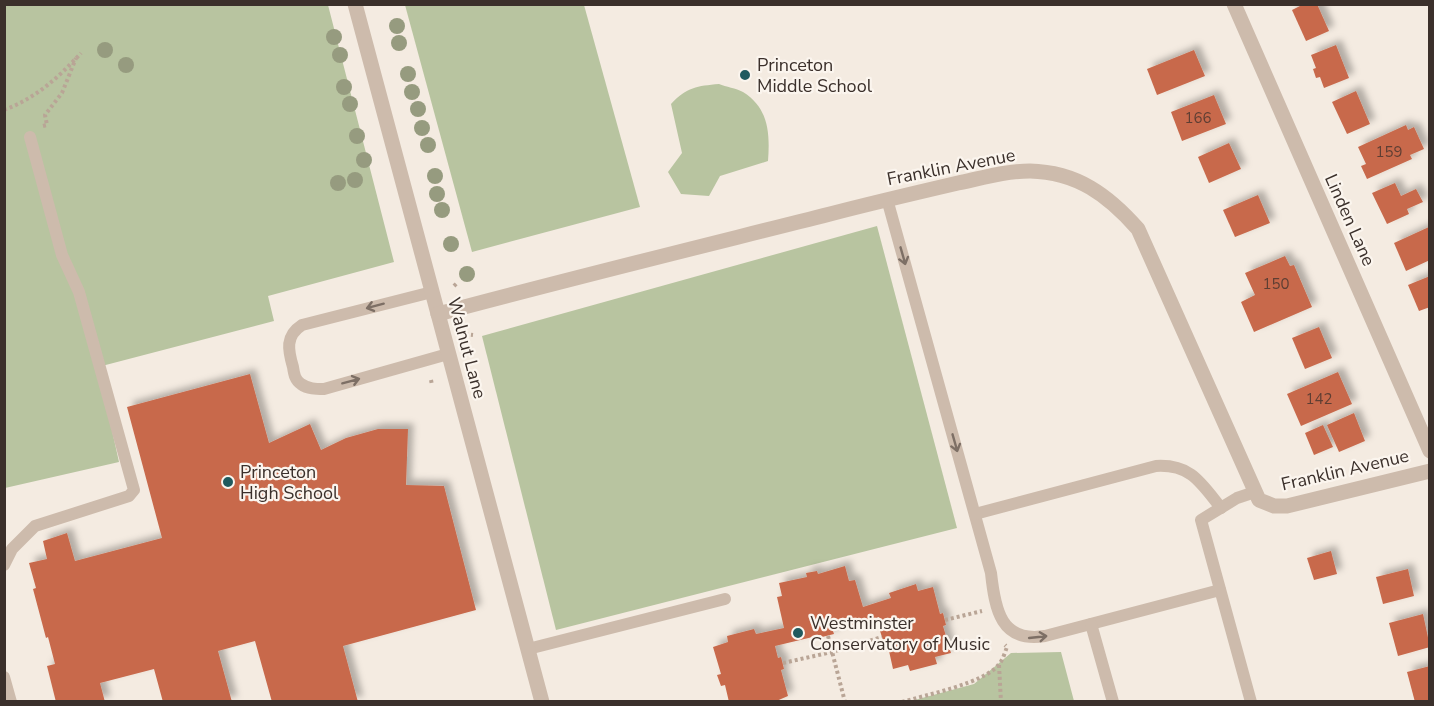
<svg xmlns="http://www.w3.org/2000/svg" width="1434" height="706" font-family="'Nunito Sans',sans-serif">
<style>
.green{fill:#b8c4a0}
.building{fill:#c8694b;filter:url(#shadow)}
.lines{fill:none;stroke-linecap:round;stroke-linejoin:round}
.path{stroke:#b9a596;stroke-width:4;stroke-dasharray:3 3;stroke-linecap:butt}
.lane{stroke:#cdbbac;stroke-width:12}
.street{stroke:#cdbbac;stroke-width:15}
.tree{fill:#969b7f}
.oneway{stroke:#7d6f65}
.poi-dot{fill:#1f5a5e;stroke:#fbf5ee;stroke-width:2}
.labels{text-anchor:middle;dominant-baseline:central;stroke-width:4.5;stroke-linejoin:round;paint-order:stroke}
.number-label{font-size:15px;fill:#5e3e33}
.poi-label{font-size:18px;fill:#3b302b;stroke:#fbf5ee;text-anchor:start}
.street-label{font-size:18px;fill:#3b302b;stroke:#fbf5ee}
</style>
<defs>
<filter id="shadow"><feDropShadow dx="5.5" dy="-5.5" stdDeviation="3" flood-color="#0004"/></filter>
</defs>
<rect width="100%" height="100%" fill="#f4ebe1"/>
<g class="green">
<polygon points="4,5 328,5 394,262 268,296 274,321 98,367 119,462 5,488"/>
<polygon points="405,5 584,5 640,207 472,252"/>
<path d="M 719,84 C 726,87 736,88 743,92 C 769,108 770,134 768,161 L 720,176 L 709,196 L 681,194 L 668,172 L 682,153 L 671,104 C 687,87 697,86 719,84 Z"/>
<polygon points="877,226 957,528 556,630 482,336"/>
<polygon points="1061,652 1074,701 911,701 974,684 1011,653"/>
</g>
<g class="building">
<polygon points="1304,4 1317,4 1329,31 1306,41 1292,10"/>
<polygon points="1336,45 1349,78 1324,88 1320,77 1316,78 1313,69 1316,68 1311,55"/>
<polygon points="1194,50 1205,76 1157,95 1147,69"/>
<polygon points="1356,91 1370,124 1347,134 1332,102"/>
<polygon points="1214,95 1226,124 1182,141 1171,112"/>
<polygon points="1406,125 1408,130 1414,127 1424,149 1410,155 1412,159 1367,179 1361,166 1366,164 1358,147"/>
<polygon points="1229,143 1241,169 1209,183 1198,157"/>
<polygon points="1395,183 1401,196 1416,189 1423,202 1407,209 1409,214 1387,224 1372,193"/>
<polygon points="1258,195 1270,223 1235,237 1223,210"/>
<polygon points="1429,227 1430,260 1406,271 1394,243"/>
<polygon points="1285,256 1290,266 1294,265 1312,307 1254,332 1241,302 1255,295 1245,273"/>
<polygon points="1430,276 1430,307 1419,311 1408,285"/>
<polygon points="1319,327 1332,358 1305,369 1292,338"/>
<polygon points="1338,372 1352,404 1301,426 1287,394"/>
<polygon points="250,374 269,443 310,424 321,450 346,438 378,429 408,429 406,485 444,486 476,610 343,646 358,702 272,702 255,641 218,651 232,702 163,702 154,669 100,683 105,702 56,702 47,666 55,664 48,637 46,638 33,589 36,588 29,563 47,559 43,541 67,533 75,561 162,538 127,407"/>
<polygon points="1354,413 1365,441 1339,452 1327,425"/>
<polygon points="1323,425 1333,447 1314,455 1305,433"/>
<polygon points="1331,551 1337,574 1314,580 1307,558"/>
<polygon points="845,566 849,581 855,580 863,607 891,598 889,593 916,584 918,591 933,587 940,614 943,613 946,625 943,626 951,653 935,657 937,664 910,671 908,665 893,669 887,642 884,643 880,631 883,630 879,617 833,631 834,634 822,637 821,635 775,646 778,658 781,657 784,669 781,670 788,696 774,702 729,702 725,685 721,686 717,675 721,674 713,647 728,642 727,636 754,629 756,634 784,628 777,597 782,596 779,583 807,577 806,573 817,571 818,574"/>
<polygon points="1408,569 1414,596 1383,604 1376,577"/>
<polygon points="1423,614 1430,647 1398,656 1389,623"/>
<polygon points="1430,666 1430,701 1415,702 1407,672"/>
</g>
<g class="lines">
<g class="path">
<path d="M 4,110 C 36,98 58,78 81,53"/>
<polyline points="43,126 47,125 45,115 62,93 76,58"/>
<polyline points="454,286 458,282"/>
<polyline points="465,334 473,335"/>
<polyline points="431,380 432,385"/>
<polyline points="945,620 982,611"/>
<polyline points="828,636 845,702"/>
<polyline points="783,663 832,652 882,637"/>
<polyline points="999,665 1001,702"/>
<path d="M 902,702 C 925,695 986,683 999,664 C 1003,660 1005,652 1007,647 L 1005,645"/>
</g>
<g class="lane">
<path d="M 887,199 L 991,573 C 995,610 1001,643 1045,636 L 1220,590"/>
<path d="M 432,292 L 302,325 C 285,336 288,350 293,367 C 294,374 295,380 301,384 C 308,389 316,389 324,389 L 448,354"/>
<path d="M 975,514 L 1156,466 C 1191,464 1201,483 1221,508"/>
<polyline points="4,565 12,549 35,526 129,496 134,490 79,292 62,255 30,137"/>
<polyline points="1091,624 1113,702"/>
<polyline points="528,649 725,599"/>
<polyline points="4,677 11,702"/>
<polyline points="1251,702 1201,520 1237,498 1255,492"/>
</g>
<g class="street">
<polyline points="355,4 542,702"/>
<polyline points="1234,4 1430,451"/>
<path d="M 438,314 C 568,279 699,247 830,214 C 872,203 915,193 958,183 C 982,178 1005,171 1030,171 C 1077,172 1108,195 1138,229 L 1259,500 L 1274,506 L 1287,506 L 1430,471"/>
</g>
</g>
<g class="tree">
<circle cx="397" cy="26" r="8"/>
<circle cx="334" cy="37" r="8"/>
<circle cx="399" cy="43" r="8"/>
<circle cx="105" cy="50" r="8"/>
<circle cx="340" cy="55" r="8"/>
<circle cx="126" cy="65" r="8"/>
<circle cx="408" cy="74" r="8"/>
<circle cx="344" cy="87" r="8"/>
<circle cx="412" cy="92" r="8"/>
<circle cx="350" cy="104" r="8"/>
<circle cx="418" cy="109" r="8"/>
<circle cx="422" cy="128" r="8"/>
<circle cx="357" cy="136" r="8"/>
<circle cx="428" cy="145" r="8"/>
<circle cx="364" cy="160" r="8"/>
<circle cx="435" cy="176" r="8"/>
<circle cx="355" cy="180" r="8"/>
<circle cx="338" cy="183" r="8"/>
<circle cx="437" cy="194" r="8"/>
<circle cx="442" cy="210" r="8"/>
<circle cx="451" cy="244" r="8"/>
<circle cx="467" cy="274" r="8"/>
</g>
<defs><path id="oneway-shaft" d="M-6 0H5M1.5-3L5.5 0L1.5 3" fill="none" stroke-width="1.6" stroke-linecap="round" stroke-linejoin="round" transform="scale(1.5)"/></defs>
<g class="oneway">
<use href="#oneway-shaft" transform="translate(903 256) rotate(74)"/>
<use href="#oneway-shaft" transform="translate(375 306) rotate(165)"/>
<use href="#oneway-shaft" transform="translate(351 381) rotate(-15)"/>
<use href="#oneway-shaft" transform="translate(955 443) rotate(74)"/>
<use href="#oneway-shaft" transform="translate(1038 637) rotate(-6)"/>
</g>
<g class="poi-dot">
<circle cx="745" cy="75" r="6"/>
<circle cx="228" cy="482" r="6"/>
<circle cx="798" cy="633" r="6"/>
</g>
<g class="labels">
<g class="number-label">
<text x="1198" y="118">166</text>
<text x="1389" y="152">159</text>
<text x="1276" y="284">150</text>
<text x="1319" y="399">142</text>
</g>
<g class="poi-label">
<text x="757" y="65">Princeton<tspan x="757" dy="21">Middle School</tspan></text>
<text x="240" y="472">Princeton<tspan x="240" dy="21">High School</tspan></text>
<text x="810" y="623">Westminster<tspan x="810" dy="21">Conservatory of Music</tspan></text>
</g>
<g class="street-label">
<text transform="translate(951 167) rotate(-11)">Franklin Avenue</text>
<text transform="translate(1350 220) rotate(66)">Linden Lane</text>
<text transform="translate(467 348) rotate(75)">Walnut Lane</text>
<text transform="translate(1345 470) rotate(-13)">Franklin Avenue</text>
</g>
</g>
<rect width="1434" height="706" fill="none" stroke="#3b302b" stroke-width="12"/>
</svg>
